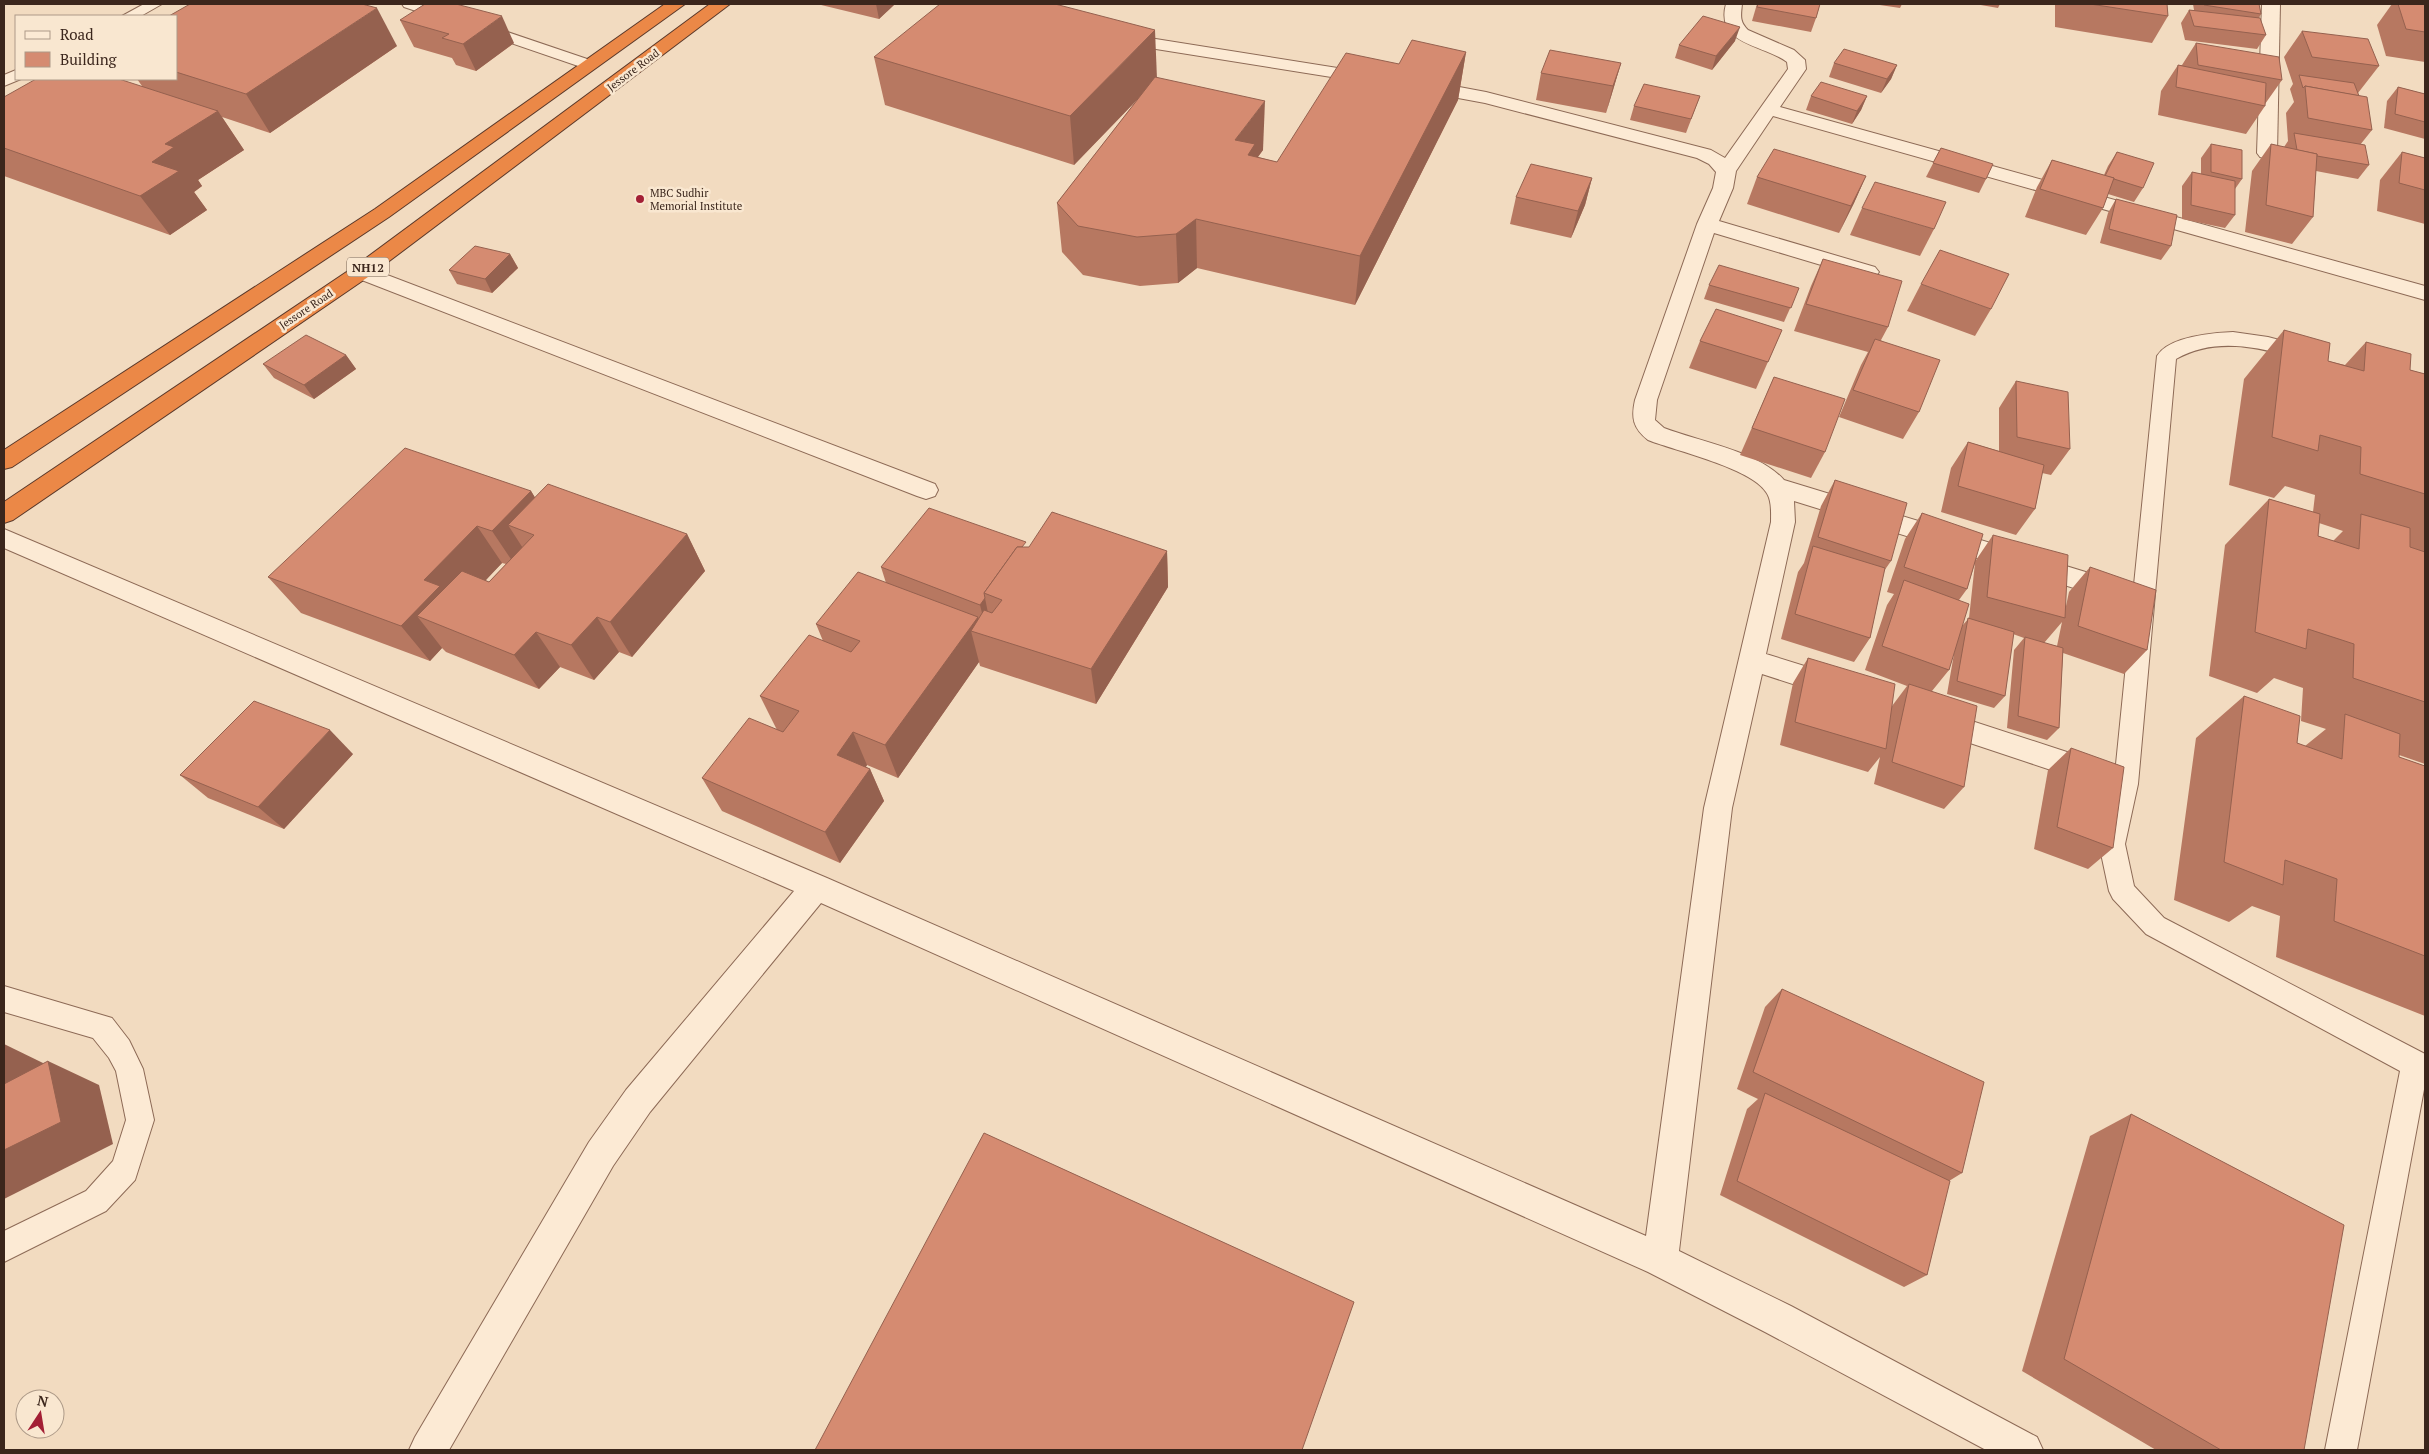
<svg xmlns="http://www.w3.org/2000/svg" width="2429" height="1454" font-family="'PT Serif',serif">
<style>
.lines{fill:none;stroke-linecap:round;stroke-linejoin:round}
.lane-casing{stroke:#8d6a56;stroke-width:2}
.street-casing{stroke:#8d6a56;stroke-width:2}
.highway-casing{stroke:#5b392a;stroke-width:2}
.lane{fill:#fcead4;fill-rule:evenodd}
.street{fill:#fcead4;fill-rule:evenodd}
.highway{fill:#eb8847;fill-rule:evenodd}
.wall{fill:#b77861;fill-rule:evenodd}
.shaded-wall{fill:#95614f}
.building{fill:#d58b71;stroke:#95614f}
.poi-dot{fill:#a31f35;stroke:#f9e7d0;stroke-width:2}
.labels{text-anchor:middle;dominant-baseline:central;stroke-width:5;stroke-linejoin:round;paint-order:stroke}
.far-street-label{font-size:11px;fill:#3b261c;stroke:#f9e7d0}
.far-poi-label{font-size:11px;fill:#3b261c;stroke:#f9e7d0;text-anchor:start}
.shield{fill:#f9e7d0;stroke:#746052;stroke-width:1}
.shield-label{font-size:12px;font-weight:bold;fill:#3b261c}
</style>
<rect width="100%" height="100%" fill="#f2dbc0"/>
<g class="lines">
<defs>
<g id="lane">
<polygon points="144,4 162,4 141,16 122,16"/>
<polygon points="402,4 423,4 454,14 457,17 449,22 404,7"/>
<polygon points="481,23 596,62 598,65 590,70 584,68 476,31 473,28 476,25"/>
<polygon points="16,70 16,79 21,79 4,86 4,75"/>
<path d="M 2233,332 L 2268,337 L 2309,348 L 2312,353 L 2309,358 L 2302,359 C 2259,348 2217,336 2176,359 L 2138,784 L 2125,844 L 2134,886 L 2164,918 L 2425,1054 L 2425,1084 L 2357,1450 L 2325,1450 L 2400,1071 L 2146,934 L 2113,899 L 2109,891 L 2099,844 L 2114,784 L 2157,356 C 2169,336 2213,333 2233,332 Z"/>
<polygon points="4,986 112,1018 129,1040 143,1069 154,1120 135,1180 106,1211 4,1262 4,1231 86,1191 113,1161 126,1120 116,1071 109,1058 93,1038 4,1012"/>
</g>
<g id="street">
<path d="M 1726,4 L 1742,4 C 1741,15 1739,21 1748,30 L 1794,50 L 1805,60 L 1806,69 L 1780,107 L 2425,286 L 2425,300 L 1773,116 L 1736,171 L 1733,188 L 1719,221 L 1875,267 L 1879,272 L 1875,277 L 1868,279 L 1714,233 L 1657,400 L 1655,420 L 1664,428 C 1701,442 1758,451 1784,480 L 2102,577 L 2106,584 L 2102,591 L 2093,594 L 1794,501 L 1795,522 L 1766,654 L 1843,678 L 1846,686 L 1843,694 L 1833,697 L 1762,674 L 1732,808 L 1679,1251 L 1791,1306 L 2037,1437 L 2043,1450 L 1986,1450 L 1765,1332 L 1648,1272 L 821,903 L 650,1112 L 613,1166 L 449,1450 L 409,1450 L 415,1437 L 589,1142 L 626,1090 L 794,891 L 4,548 L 4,529 L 827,878 L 1646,1236 L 1704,808 L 1771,522 C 1771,513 1772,500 1766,492 C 1751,468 1676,451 1648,440 C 1633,428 1631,418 1635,400 L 1697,224 L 1713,188 L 1716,172 L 1709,164 L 1697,158 L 1485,103 L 1415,90 L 1413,86 L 1415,82 L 1422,80 L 1486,92 L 1711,150 L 1725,158 L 1788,69 L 1787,62 C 1763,44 1715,45 1726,4 Z"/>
<polygon points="2262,4 2280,4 2277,153 2274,157 2267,159 2260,157 2257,153"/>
<polygon points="1118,33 1369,73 1375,74 1378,78 1375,82 1369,83 1112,42 1109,38 1112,34"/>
<polygon points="361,265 935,484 938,490 935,496 926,499 917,496 354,277 350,272 354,267"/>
<polygon points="1938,710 2070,753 2074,761 2070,769 2060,773 1928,729 1924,721 1928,713"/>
</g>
<g id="highway">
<polygon points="665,4 685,4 389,217 12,467 4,469 4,450 375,209"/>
<polygon points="710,4 730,4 368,277 13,520 4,523 4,502 354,267"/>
</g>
</defs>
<use href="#lane" class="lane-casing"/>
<use href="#street" class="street-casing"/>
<use href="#highway" class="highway-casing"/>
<use href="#lane" class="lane"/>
<use href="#street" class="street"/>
<use href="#highway" class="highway"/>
</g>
<g class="wall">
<polygon points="817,4 895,4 879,19"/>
<polygon points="1757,4 1820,4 1816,18 1811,32 1752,21"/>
<polygon points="1873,4 1902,4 1900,8"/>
<polygon points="1975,4 2000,4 1998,8"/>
<polygon points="2055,4 2167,4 2168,16 2152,43 2055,27"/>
<polygon points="2193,4 2259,4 2261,14 2259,18 2266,35 2257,49 2185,40 2181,23 2189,10 2194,10"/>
<polygon points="2392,4 2425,4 2425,62 2386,56 2377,25"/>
<polygon points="176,16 397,46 270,133 222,117 244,150 198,180 202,186 194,192 207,210 170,235 4,176 4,97 142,86 137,79 176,79"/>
<polygon points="400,20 514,43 476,71 456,65 452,58 414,47"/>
<polygon points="2302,31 2379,66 2358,93 2357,93 2372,130 2360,145 2369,165 2358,179 2316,171 2313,217 2292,244 2245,232 2252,171 2271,144 2284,147 2288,141 2286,113 2294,102 2290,89 2293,84 2284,57"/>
<polygon points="1735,41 1712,70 1675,58 1679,45"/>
<polygon points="2196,43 2282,80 2265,104 2265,106 2246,134 2158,115 2161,91 2178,65 2182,65"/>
<polygon points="1466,52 1458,100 1355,305 1197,268 1178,283 1140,286 1083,275 1062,252 1057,203 1138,99 1074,165 885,105 874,57 1157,78 1263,150 1258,157 1277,162 1399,64"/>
<polygon points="1621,63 1613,90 1606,113 1536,100 1541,73"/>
<polygon points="1834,63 1897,65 1891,79 1881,93 1829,77"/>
<polygon points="2398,87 2425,94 2425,139 2384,128 2387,101"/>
<polygon points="1700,96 1686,133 1630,120 1634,106"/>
<polygon points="1811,96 1867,96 1861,110 1852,124 1806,110"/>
<polygon points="2211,144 2242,179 2235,189 2235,215 2225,228 2182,219 2182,186 2192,172 2201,174 2201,158"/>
<polygon points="1941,148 1986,179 1979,193 1926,177"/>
<polygon points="2117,152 2143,188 2134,202 2108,194 2103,208 2086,235 2025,217 2037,187 2052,160 2104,175 2108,166"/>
<polygon points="2402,152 2425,158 2425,224 2377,211 2380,180"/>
<polygon points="1866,176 1854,203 1839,233 1747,204 1757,177"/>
<polygon points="1592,178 1585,205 1571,238 1510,224 1516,197"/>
<polygon points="2116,199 2171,246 2161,260 2100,243 2108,213"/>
<polygon points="1862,208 1934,229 1920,256 1850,235"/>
<polygon points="510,254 518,268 492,293 457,284 449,270"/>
<polygon points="1823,259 1888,327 1881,340 1919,412 1903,439 1839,417 1861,365 1868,352 1794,331 1811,286"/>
<polygon points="1921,284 1991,309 1975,336 1907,311"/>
<polygon points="1709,285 1799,288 1784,322 1704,299"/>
<polygon points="1782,330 1756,389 1689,368 1700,341"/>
<path d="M 2284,330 L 2328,361 L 2345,365 L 2366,342 L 2410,370 L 2425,374 L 2425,764 L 2399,755 L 2399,757 L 2425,766 L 2425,1016 L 2276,957 L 2280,916 L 2252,906 L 2229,922 L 2174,900 L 2196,738 L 2244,696 L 2297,743 L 2305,746 L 2326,729 L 2301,721 L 2303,688 L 2274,678 L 2257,693 L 2209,676 L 2225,545 L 2269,499 L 2313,512 L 2315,495 L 2285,486 L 2274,498 L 2229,485 L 2244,379 ZM 2319,523 L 2343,531 L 2333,541 L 2318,536 Z"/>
<polygon points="346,355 356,369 314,399 274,378 263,364"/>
<polygon points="1774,377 1825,452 1811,478 1740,455"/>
<polygon points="2016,381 2070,449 2051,475 2042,473 2035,509 2016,535 1941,512 1951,468 1968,442 1999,451 1999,408"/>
<polygon points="1835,480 1891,561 1884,571 1870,638 1854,662 1781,639 1798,572 1804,563 1821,506"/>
<path d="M 531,491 L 535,498 L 687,534 L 705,571 L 632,657 L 619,652 L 594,680 L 560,667 L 539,689 L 446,652 L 442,648 L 430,661 L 301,613 L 268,577 ZM 502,563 L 506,564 L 489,582 L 485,580 Z"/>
<path d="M 1922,513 L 1976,560 L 1993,535 L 2066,606 L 2069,592 L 2090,567 L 2147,650 L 2124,674 L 2063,653 L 2059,728 L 2047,740 L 2007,728 L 2014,650 L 2024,638 L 2013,634 L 2005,696 L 1994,708 L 1947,694 L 1955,648 L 1949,670 L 1932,691 L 1964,787 L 1944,809 L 1874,784 L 1880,757 L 1868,772 L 1780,745 L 1793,683 L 1808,658 L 1892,706 L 1907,686 L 1865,670 L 1887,605 L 1894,594 L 1887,592 L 1905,539 ZM 1975,563 L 1969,618 L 1962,626 L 1959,600 L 1967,589 ZM 2062,622 L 2057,646 L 2044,643 Z"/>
<polygon points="1026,547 1167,551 1168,587 1096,704 980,666 979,662 898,778 867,765 866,767 870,769 884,801 840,863 722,811 702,778 777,730 760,696 823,641 816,624 886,583 881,567"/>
<polygon points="2071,748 2113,848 2088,869 2034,849 2048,770"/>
<polygon points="353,754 284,829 208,798 180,775"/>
<polygon points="1782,989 1962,1173 1949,1181 1927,1275 1904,1287 1720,1195 1747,1109 1758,1099 1737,1089 1765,1007"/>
<polygon points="2131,1114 2304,1450 2156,1450 2022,1371 2090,1136"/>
</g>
<g class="shaded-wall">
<polygon points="876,4 895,4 879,19"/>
<polygon points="377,8 397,46 270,133 246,94"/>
<polygon points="502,16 514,43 476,71 463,44"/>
<polygon points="1740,27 1735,41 1712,70 1716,56"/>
<polygon points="1155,30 1157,79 1074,165 1070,116"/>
<polygon points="1466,52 1458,100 1355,305 1360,256"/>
<polygon points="1621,63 1613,90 1606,113 1613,86"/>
<polygon points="1897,65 1891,79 1881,93 1887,79"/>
<polygon points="1867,96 1861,110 1852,124 1857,111"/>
<polygon points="1265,101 1263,150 1254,162 1235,140"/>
<polygon points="218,111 244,150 198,180 202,186 194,192 207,210 170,235 140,196 152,162 165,144"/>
<polygon points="1866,176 1854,203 1839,233 1851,206"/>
<polygon points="1592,178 1585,205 1571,238 1578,211"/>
<polygon points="1196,219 1197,268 1178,283 1176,234"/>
<polygon points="510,254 518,268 492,293 485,279"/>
<polygon points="346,355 356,369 314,399 304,385"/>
<polygon points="531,491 554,528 508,525 528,556 517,568 492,531"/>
<polygon points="477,526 502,563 458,610 417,616 442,648 430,661 401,626 424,580"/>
<polygon points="687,534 705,571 632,657 610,622"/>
<polygon points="1167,551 1168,587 1096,704 1091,669"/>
<polygon points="985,598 990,623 986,629 980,605"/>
<polygon points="597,617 619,652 594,680 571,645"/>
<polygon points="978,617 982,634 971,631 979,662 898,778 885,745"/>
<polygon points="536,632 560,667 539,689 514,655"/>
<polygon points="330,730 353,754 284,829 258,807"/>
<polygon points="853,732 867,765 851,788 837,755"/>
<polygon points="870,769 884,801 840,863 825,832"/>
<polygon points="4,1044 43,1063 54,1108 4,1086"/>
<polygon points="48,1061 99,1085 113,1144 4,1199 4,1150"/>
</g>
<g class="building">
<polygon points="190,4 362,4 377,8 246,94 176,72 176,16 169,16"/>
<polygon points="425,4 456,4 502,16 463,44 442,38 449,34 400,20"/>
<polygon points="940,4 1055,4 1155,30 1070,116 874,57"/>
<polygon points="1758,4 1820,4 1816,18 1757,7"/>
<polygon points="2090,4 2167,4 2168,16"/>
<polygon points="2203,4 2259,4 2261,14 2204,5"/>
<polygon points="2398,4 2425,4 2425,32 2406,29"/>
<polygon points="2189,10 2260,18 2266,35 2194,26"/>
<polygon points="1703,16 1740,27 1716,56 1679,45"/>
<polygon points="2302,31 2368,39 2379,66 2312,57"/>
<polygon points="1412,40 1466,52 1360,256 1196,219 1176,234 1137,237 1078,226 1057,203 1155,77 1265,101 1235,140 1255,144 1248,155 1277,162 1346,53 1399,64"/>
<polygon points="2196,43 2279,57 2282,80 2198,65"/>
<polygon points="1844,49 1897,65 1887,79 1834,63"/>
<polygon points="1550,50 1621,63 1613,86 1541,73"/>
<polygon points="2178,65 2266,83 2265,106 2176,87"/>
<polygon points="2299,75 2354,83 2359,96 2305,86 2303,88"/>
<polygon points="36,79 119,79 218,111 165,144 174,147 152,162 179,171 140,196 4,148 4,97"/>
<polygon points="1821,82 1867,96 1857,111 1811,96"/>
<polygon points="1644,84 1700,96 1691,119 1634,106"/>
<polygon points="2305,86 2367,97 2372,130 2308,118"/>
<polygon points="2398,87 2425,94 2425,122 2395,114"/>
<polygon points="2294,133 2365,145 2369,165 2317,156 2317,154 2297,150"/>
<polygon points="2211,144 2242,150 2242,179 2211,172"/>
<polygon points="2271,144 2317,154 2313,217 2266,205"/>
<polygon points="1941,148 1993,164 1986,179 1933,163"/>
<polygon points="1774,149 1866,176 1851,206 1757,177"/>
<polygon points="2117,152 2154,163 2143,188 2114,179 2114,178 2105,176"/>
<polygon points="2402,152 2425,158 2425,190 2399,183"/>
<polygon points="2052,160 2114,178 2103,208 2040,189"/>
<polygon points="1531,164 1592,178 1578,211 1516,197"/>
<polygon points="2192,172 2235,181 2235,215 2191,205"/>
<polygon points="1875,182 1946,202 1934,229 1862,208"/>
<polygon points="2116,199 2177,215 2171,246 2109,229"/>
<polygon points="475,246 510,254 485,279 449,270"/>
<polygon points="1940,250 2009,274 1991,309 1921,284"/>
<polygon points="1823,259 1902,281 1888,327 1806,304"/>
<polygon points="1719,265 1799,288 1791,308 1709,285"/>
<polygon points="1716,309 1782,330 1768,362 1700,341"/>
<polygon points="2284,330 2330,343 2328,361 2364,371 2366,342 2411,354 2410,370 2425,374 2425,494 2360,474 2361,447 2320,435 2318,451 2272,437"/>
<polygon points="306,335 346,355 304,385 263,364"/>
<polygon points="1875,339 1940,360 1919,412 1853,390"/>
<polygon points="1774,377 1845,399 1825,452 1752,428"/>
<polygon points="2016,381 2068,392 2070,449 2017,437"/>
<polygon points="1968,442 2044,465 2035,509 1958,486"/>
<polygon points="405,448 531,491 492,531 477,526 424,580 440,586 401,626 268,577"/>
<polygon points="1835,480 1907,503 1891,561 1818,537"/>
<polygon points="548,484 687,534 610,622 597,617 571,645 536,632 514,655 417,616 462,571 489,582 534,535 508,525"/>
<polygon points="2269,499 2320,514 2318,536 2359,549 2361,514 2410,528 2410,547 2425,552 2425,702 2353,678 2354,644 2308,629 2306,649 2255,632"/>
<polygon points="929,508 1026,542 1022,547 1017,547 984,593 985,598 980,605 881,567"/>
<polygon points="1052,512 1167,551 1091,669 971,631 984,610 992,613 1002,600 984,593 1017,547 1029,547"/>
<polygon points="1922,513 1983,534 1967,589 1904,567"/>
<polygon points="1993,535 2068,555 2065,618 1987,597"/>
<polygon points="1813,546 1885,568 1870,638 1795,614"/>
<polygon points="2090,567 2156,590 2147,650 2078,626"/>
<polygon points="858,572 978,617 885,745 853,732 837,755 870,769 825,832 702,778 749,718 783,732 799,711 760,696 809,635 851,652 860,641 816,624"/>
<polygon points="1904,580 1969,604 1949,670 1882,646"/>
<polygon points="1968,618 2014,632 2005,696 1957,681"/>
<polygon points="2025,637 2063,648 2059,728 2018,716"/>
<polygon points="1808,658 1895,684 1886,749 1795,722"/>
<polygon points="1909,684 1977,706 1964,787 1892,762"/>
<polygon points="2244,696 2300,716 2297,743 2342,759 2345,714 2400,734 2399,757 2425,766 2425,956 2334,921 2337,879 2285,860 2283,885 2224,862"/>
<polygon points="254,701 330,730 258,807 180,775"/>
<polygon points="2071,748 2124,767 2113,848 2057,827"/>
<polygon points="1782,989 1984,1082 1962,1173 1753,1072"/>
<polygon points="48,1061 61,1122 4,1150 4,1084"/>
<polygon points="1765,1093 1950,1181 1927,1275 1737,1181"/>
<polygon points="2131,1114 2344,1225 2304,1450 2221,1450 2064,1359"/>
<polygon points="984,1133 1354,1302 1302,1450 815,1450"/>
</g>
<circle class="poi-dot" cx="640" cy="199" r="5"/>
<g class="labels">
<g class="far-street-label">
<text transform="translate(633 70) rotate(-37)">Jessore Road</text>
<text transform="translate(306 309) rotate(-34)">Jessore Road</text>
</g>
<g class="far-poi-label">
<text x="650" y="193">MBC Sudhir<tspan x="650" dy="13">Memorial Institute</tspan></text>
</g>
<rect class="shield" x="347" y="257.5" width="42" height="19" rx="4"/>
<g class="shield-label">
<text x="368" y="267">NH12</text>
</g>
</g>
<rect width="2429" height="1454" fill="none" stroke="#3b261c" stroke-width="10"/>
<rect x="15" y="15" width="162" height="65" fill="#f9e7d0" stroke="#ad9a88"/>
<rect x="25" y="31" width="25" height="8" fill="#fcead4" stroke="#ad9a88"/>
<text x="60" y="40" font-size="15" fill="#3b261c">Road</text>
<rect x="25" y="52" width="25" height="15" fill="#d58b71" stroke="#ad9a88"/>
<text x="60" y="65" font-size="15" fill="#3b261c">Building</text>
<g transform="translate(40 1414) rotate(12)"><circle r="24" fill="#f9e7d0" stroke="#ad9a88"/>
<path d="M0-4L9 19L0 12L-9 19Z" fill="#a31f35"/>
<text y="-8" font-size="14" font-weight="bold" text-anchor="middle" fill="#3b261c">N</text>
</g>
</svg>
